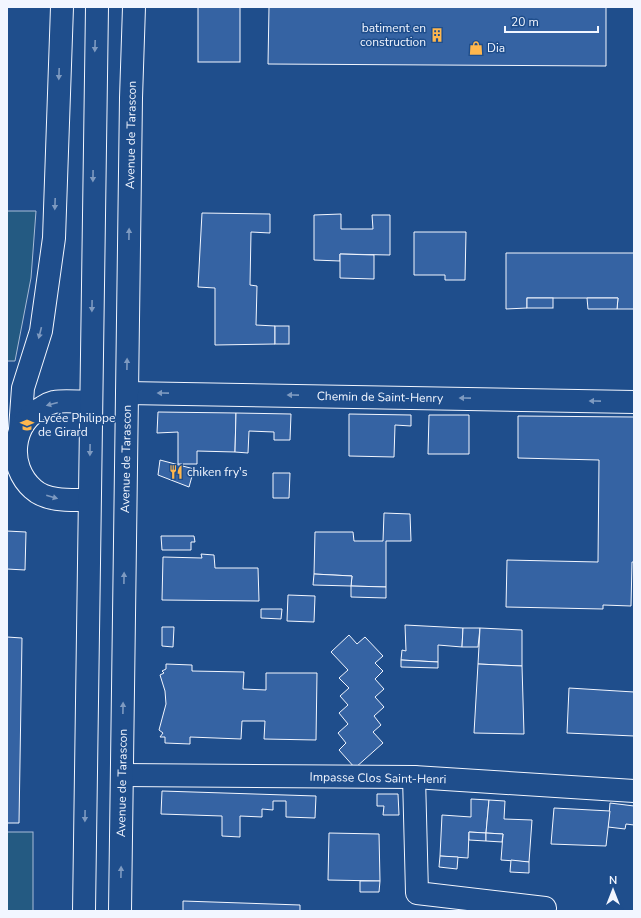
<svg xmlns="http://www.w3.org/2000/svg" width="641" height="918" font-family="'Nunito Sans',sans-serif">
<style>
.green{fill:#245a82;stroke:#a8bbd7}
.building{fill:#3563a3;stroke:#f2f6ff}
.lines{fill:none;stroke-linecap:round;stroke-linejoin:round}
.street-casing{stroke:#f2f6ff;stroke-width:24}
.primary-casing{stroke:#f2f6ff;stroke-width:24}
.street{stroke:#1f4e8c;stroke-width:22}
.primary{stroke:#1f4e8c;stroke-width:22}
.oneway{fill:#7e9ac0}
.labels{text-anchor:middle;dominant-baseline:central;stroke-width:3;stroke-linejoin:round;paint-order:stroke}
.poi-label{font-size:12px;fill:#f2f6ff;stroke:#1f4e8c;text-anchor:start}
.street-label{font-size:12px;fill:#f2f6ff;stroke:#1f4e8c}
</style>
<rect width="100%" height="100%" fill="#1f4e8c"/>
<g class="green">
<polygon points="7,211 36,211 31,278 15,361 7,361"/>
<rect x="7" y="832" width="26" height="79"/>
</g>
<g class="building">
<rect x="198" y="7" width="42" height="55"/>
<polygon points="269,7 606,7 606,66 268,64"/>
<polygon points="202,213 270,214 270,233 251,232 250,285 257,286 256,325 275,326 275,344 215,345 215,288 198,287"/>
<polygon points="341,214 341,229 373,229 372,215 390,215 390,255 340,254 340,261 314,260 314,215"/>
<polygon points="414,232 466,232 465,280 445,280 445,275 414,275"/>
<polygon points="506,253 634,253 634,309 617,309 618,298 527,298 527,308 506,309"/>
<polygon points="340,254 374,255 374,279 340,278"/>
<rect x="527" y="298" width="26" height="10"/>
<polygon points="587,298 618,298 617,309 588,309"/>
<rect x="275" y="326" width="14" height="18"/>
<polygon points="158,412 236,413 235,452 197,451 197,464 178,464 178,432 157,433"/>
<polygon points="236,413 291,414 290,440 274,440 274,432 249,431 248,453 235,452"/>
<polygon points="349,414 411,415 411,426 395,425 394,457 349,456"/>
<polygon points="429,415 469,415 469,454 428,454"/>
<polygon points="518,416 634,417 634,562 632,562 631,606 603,605 603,609 506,607 507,560 598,562 599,460 518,458"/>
<polygon points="160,460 194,469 189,487 158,475"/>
<polygon points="273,473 290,473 289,498 273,498"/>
<polygon points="384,513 410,514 411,541 386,541 386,587 351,586 352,576 314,574 315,532 353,532 354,541 383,541"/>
<polygon points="7,531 26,532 25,570 7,569"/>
<polygon points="161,536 194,536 195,542 191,542 191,550 162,550"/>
<polygon points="201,554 214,555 215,568 258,568 259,601 162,600 163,557 202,558"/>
<polygon points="314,574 352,576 351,586 313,585"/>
<polygon points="351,586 386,587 386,598 351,597"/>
<polygon points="288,595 315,596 314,622 287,621"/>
<polygon points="261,609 282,609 281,619 261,618"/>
<polygon points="405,625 463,628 462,647 438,645 438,662 401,660 402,650 406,651"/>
<polygon points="162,627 174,627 173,647 162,646"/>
<polygon points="463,628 480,628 478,647 462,647"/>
<polygon points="480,628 522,630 522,666 478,664"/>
<polygon points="349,635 357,644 365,637 383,656 375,663 383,671 375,679 384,689 375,697 384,707 374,716 381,725 373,732 383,743 355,768 339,750 346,743 338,733 348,724 339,713 348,705 340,696 349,688 339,678 348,670 331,652"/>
<polygon points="7,637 22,638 19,823 7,823"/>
<polygon points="401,660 438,662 438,668 401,667"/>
<polygon points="166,664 192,665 192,671 244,672 243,689 266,690 266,673 317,673 316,740 264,739 265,721 242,721 241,739 190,737 190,744 165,743 165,737 160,737 163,733 159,730 166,704 165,691 160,675 164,673 162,671 166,669"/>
<polygon points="478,664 522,666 524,734 474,733"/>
<polygon points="569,688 634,692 634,736 567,733"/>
<polygon points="162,791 316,796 315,818 286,817 286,801 273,801 273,810 262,809 262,817 240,816 240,837 222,836 222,816 161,814"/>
<polygon points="377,794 398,794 399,815 383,815 384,806 377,806"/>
<polygon points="471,799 489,800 486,833 469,832 468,858 440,856 442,815 471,817"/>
<polygon points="489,800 505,801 504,819 532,820 529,862 501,860 503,834 486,833"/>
<polygon points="610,803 634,806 634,825 626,824 625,829 608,827"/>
<polygon points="554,808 610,811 606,846 551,844"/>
<polygon points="469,832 486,833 486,841 469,840"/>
<polygon points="329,833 379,834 380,881 328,880"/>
<polygon points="486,833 503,834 502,842 486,841"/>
<polygon points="440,856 458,857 457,869 439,867"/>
<polygon points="511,860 529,862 529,873 510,872"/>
<polygon points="360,881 380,881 379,892 360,892"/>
<polygon points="183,901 300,905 300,911 183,911"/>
</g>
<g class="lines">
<defs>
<g id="street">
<polyline points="127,393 634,402"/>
<polyline points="20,429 23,388 41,331 54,238 62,7"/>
<path d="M 89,500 C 72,500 47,502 33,489 C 7,466 11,423 43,407 C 46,405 50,403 54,402 C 65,400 79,402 91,402"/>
<polyline points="122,775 414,777 634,791"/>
<polyline points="414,777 417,893 545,908"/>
</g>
<g id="primary">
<polyline points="84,911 97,7"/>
<polyline points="120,911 131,98 134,7"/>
</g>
</defs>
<use href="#street" class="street-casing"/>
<use href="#primary" class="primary-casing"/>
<use href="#street" class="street"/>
<use href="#primary" class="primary"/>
</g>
<defs><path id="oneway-solid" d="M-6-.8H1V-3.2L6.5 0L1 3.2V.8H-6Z"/></defs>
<g class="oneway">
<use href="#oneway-solid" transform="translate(95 46) rotate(92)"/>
<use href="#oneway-solid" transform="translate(59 74) rotate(92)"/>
<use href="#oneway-solid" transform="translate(93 176) rotate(91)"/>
<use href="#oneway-solid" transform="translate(55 204) rotate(92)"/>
<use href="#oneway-solid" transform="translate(129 234) rotate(-89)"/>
<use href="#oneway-solid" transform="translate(92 306) rotate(91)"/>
<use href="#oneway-solid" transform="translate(40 333) rotate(104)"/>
<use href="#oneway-solid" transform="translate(127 364) rotate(-89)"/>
<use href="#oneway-solid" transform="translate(163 393) rotate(-179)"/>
<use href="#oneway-solid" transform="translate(293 395) rotate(-179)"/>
<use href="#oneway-solid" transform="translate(465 398) rotate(-179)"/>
<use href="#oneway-solid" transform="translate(595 401) rotate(-179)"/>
<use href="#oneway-solid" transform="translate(52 404) rotate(165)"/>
<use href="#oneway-solid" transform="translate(90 450) rotate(91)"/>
<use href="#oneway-solid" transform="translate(52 497) rotate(16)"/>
<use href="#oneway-solid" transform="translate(124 578) rotate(-89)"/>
<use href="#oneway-solid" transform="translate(123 708) rotate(-89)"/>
<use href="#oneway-solid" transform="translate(85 816) rotate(91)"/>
<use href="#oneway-solid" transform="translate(121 872) rotate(-89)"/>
</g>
<defs>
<symbol id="building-bare" viewBox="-9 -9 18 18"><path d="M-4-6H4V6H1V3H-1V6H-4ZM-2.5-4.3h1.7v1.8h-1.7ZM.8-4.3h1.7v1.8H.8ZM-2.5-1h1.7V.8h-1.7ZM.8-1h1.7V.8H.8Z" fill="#ffb74d" stroke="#1f4e8c" stroke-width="2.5" paint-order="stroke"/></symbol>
<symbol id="shop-bare" viewBox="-9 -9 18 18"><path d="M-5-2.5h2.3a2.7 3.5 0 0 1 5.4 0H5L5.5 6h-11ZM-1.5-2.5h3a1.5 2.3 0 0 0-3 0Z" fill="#ffb74d" stroke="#1f4e8c" stroke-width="2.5" paint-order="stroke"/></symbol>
<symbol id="school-bare" viewBox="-9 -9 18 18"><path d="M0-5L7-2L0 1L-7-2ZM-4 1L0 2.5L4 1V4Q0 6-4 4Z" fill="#ffb74d" stroke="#1f4e8c" stroke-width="2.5" paint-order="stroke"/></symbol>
<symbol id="restaurant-bare" viewBox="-9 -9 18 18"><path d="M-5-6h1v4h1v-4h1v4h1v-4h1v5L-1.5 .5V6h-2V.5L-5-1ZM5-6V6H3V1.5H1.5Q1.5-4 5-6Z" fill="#ffb74d" stroke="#1f4e8c" stroke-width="2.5" paint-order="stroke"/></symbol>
</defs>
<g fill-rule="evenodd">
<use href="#building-bare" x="427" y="25" width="20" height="20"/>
<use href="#shop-bare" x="466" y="38" width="20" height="20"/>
<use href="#school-bare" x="17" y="415" width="20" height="20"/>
<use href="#restaurant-bare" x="166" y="462" width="20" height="20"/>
</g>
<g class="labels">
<g class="poi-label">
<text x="426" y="28" text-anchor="end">batiment en<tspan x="426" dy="14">construction</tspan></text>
<text x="487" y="48">Dia</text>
<text x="38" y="418">Lycée Philippe<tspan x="38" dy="14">de Girard</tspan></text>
<text x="187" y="472">chiken fry's</text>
</g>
<g class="street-label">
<text transform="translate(131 135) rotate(-89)">Avenue de Tarascon</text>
<text transform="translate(380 397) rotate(1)">Chemin de Saint-Henry</text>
<text transform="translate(126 459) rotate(-89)">Avenue de Tarascon</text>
<text transform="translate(378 778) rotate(1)">Impasse Clos Saint-Henri</text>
<text transform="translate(122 783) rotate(-89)">Avenue de Tarascon</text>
</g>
</g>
<rect width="641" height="918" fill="none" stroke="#f2f6ff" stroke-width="16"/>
<g transform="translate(613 890)" stroke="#1f4e8c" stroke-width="3" paint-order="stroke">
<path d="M0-3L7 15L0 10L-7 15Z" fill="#f2f6ff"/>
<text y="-6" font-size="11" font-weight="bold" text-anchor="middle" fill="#f2f6ff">N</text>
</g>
<path d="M505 26v6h93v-6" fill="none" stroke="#f2f6ff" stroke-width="2"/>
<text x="511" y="26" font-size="12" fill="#f2f6ff" stroke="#1f4e8c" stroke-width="3" paint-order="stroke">20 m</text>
</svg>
